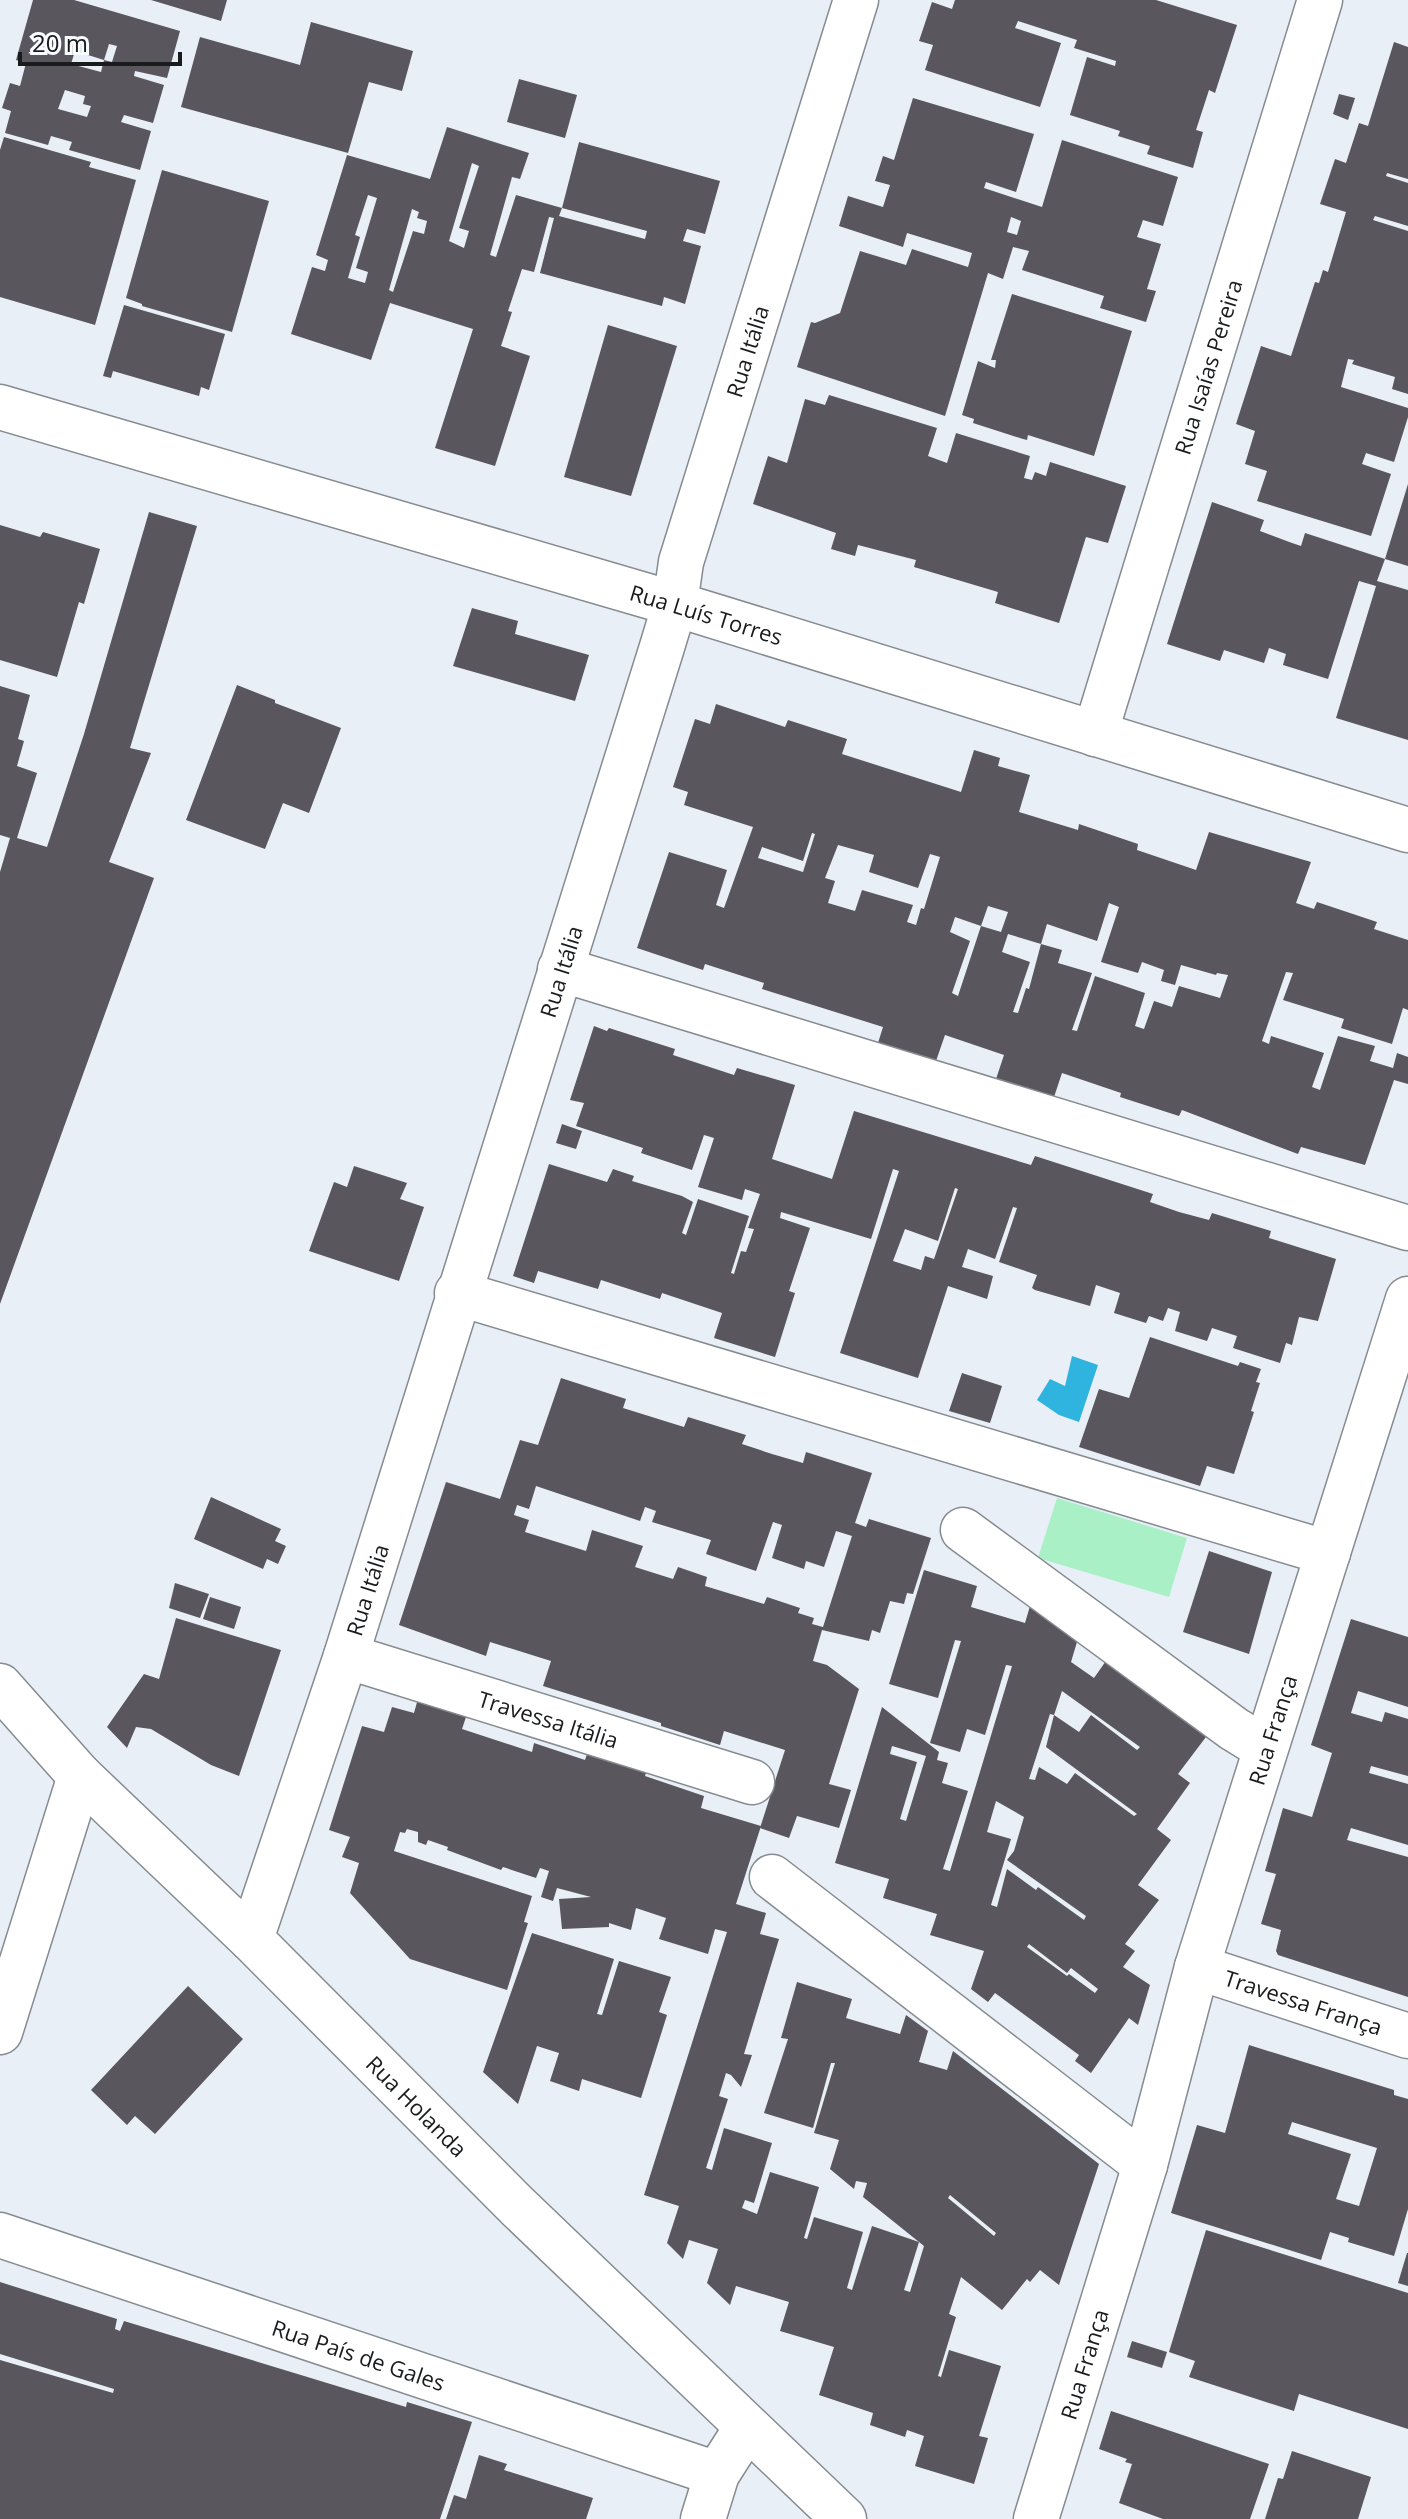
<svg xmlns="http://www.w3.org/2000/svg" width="1408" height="2519" font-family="'Open Sans',sans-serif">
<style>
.green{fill:#a9f0c7}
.water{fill:#2fb3df}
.building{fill:#59565d;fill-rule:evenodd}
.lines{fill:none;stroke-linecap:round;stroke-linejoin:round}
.street-casing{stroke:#868b91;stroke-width:47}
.secondary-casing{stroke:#868b91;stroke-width:47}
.street{stroke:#fff;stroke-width:44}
.secondary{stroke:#fff;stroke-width:44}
.labels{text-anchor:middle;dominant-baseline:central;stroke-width:8;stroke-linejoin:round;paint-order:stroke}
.street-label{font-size:22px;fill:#191b1d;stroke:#f9fcfe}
</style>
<rect width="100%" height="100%" fill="#e9eff6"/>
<polygon class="green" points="1057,1498 1187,1538 1169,1597 1038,1558"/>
<polygon class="water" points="1072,1356 1098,1365 1079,1422 1059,1415 1037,1400 1050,1379 1065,1386"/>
<g class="building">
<path d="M 33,0 L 74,0 L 180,31 L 167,78 L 135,71 L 134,76 L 164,85 L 153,123 L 124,115 L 121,122 L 151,131 L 140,170 L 69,150 L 72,142 L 51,136 L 48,145 L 5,133 L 11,111 L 2,108 L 10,83 L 20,86 L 26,63 L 16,60 ZM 109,44 L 117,46 L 112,62 L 104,60 L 101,72 L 71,64 L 75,51 L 104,60 ZM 65,90 L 85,96 L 83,104 L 91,106 L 87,117 L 58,109 Z"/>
<polygon points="151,0 227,0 221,21"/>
<polygon points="955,0 1156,0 1237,25 1215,93 1209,90 1196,130 1203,132 1193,168 1147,154 1150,146 1118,136 1120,131 1070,115 1087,57 1115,66 1116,61 1074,48 1077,40 1018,21 1015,28 1061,43 1040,107 925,70 933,45 919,41 932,2 952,9"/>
<polygon points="311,22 413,51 402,91 369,82 348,153 181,107 200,37 300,65"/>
<polygon points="1394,42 1408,47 1408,179 1387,173 1386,176 1408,183 1408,226 1375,216 1373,220 1408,231 1408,394 1392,389 1395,377 1352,364 1354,360 1348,359 1341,387 1408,408 1408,417 1394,462 1366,453 1362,464 1391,474 1371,536 1257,501 1267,471 1245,464 1255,431 1236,424 1261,346 1291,356 1315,282 1319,283 1323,270 1328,272 1346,212 1320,204 1335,159 1346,163 1359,123 1368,126"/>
<polygon points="519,79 577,95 565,138 507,122"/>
<polygon points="1339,94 1355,98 1348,120 1333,114"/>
<path d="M 913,98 L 1034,134 L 1016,192 L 986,182 L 984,188 L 1042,207 L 1062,140 L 1178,177 L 1163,226 L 1143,220 L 1137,237 L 1161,244 L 1147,289 L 1156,291 L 1146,322 L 1100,308 L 1104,296 L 1022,270 L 1029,251 L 1013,247 L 1003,279 L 988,273 L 945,416 L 797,367 L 811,322 L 815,323 L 840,313 L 860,251 L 906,265 L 912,249 L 968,267 L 972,253 L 907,233 L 903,247 L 839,226 L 848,196 L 883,207 L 890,185 L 875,181 L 883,156 L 894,160 ZM 1011,217 L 1021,221 L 1017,235 L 1007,232 Z"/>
<path d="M 447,127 L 529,153 L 520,179 L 512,177 L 490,255 L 496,257 L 516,195 L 562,208 L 559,216 L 645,239 L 647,231 L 562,208 L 579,142 L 720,181 L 705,234 L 687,229 L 683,241 L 701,246 L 685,304 L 664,297 L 662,306 L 540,273 L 554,218 L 549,217 L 534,272 L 522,269 L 508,311 L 512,312 L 501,346 L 530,356 L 495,466 L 435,448 L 473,329 L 390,303 L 371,360 L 291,334 L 312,267 L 325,271 L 328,260 L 316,255 L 347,155 L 430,179 ZM 472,163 L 479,166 L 459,228 L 469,231 L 464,248 L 449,241 ZM 368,195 L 377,198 L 356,268 L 368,272 L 365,283 L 348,278 L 360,237 L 355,235 ZM 412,209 L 419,212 L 417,218 L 427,221 L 424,234 L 413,231 L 393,292 L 389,290 Z"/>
<polygon points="4,137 91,162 89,167 136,180 95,325 0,297 0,150"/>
<polygon points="162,170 269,201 232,332 142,306 142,304 126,298"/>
<polygon points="1012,294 1132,331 1094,456 1028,435 1027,440 1023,439 973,423 974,419 962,415 978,361 995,368 996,360 991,360"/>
<polygon points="124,305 225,334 209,390 201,387 199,396 113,371 111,378 103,376"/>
<polygon points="608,325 677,346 631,496 564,477"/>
<polygon points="829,395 937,428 928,456 947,463 956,433 1030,456 1024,478 1032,480 1035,472 1046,476 1050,462 1126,486 1108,543 1086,537 1059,623 995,603 998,592 914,567 916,560 858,545 855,556 831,549 836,533 753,504 768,456 787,463 805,399 825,405"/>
<polygon points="1408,484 1408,566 1385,559"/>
<polygon points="1212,502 1264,520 1260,531 1292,543 1301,546 1305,533 1385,559 1377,581 1408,590 1408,740 1336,718 1376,586 1359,581 1328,679 1283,665 1286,654 1269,648 1264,663 1224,650 1220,661 1167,644"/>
<polygon points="149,512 197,526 130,748 151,753 109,862 154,878 0,1304 0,872 10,838 0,835 0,686 30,695 18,739 24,741 17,766 37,773 17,838 47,847 84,734"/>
<polygon points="0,525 40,537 43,532 100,549 84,604 79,602 57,677 0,660"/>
<polygon points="472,608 518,621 515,634 589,655 575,701 453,666"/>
<polygon points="237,685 275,700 275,703 341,728 309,813 283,803 265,849 186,820"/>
<path d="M 716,704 L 785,727 L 788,720 L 847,739 L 842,754 L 961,792 L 974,750 L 1000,758 L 998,766 L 1030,775 L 1019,812 L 1078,830 L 1079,824 L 1138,844 L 1137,850 L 1196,870 L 1209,832 L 1311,862 L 1296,903 L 1314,909 L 1317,902 L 1377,922 L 1374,929 L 1408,940 L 1408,1010 L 1403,1008 L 1392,1044 L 1341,1028 L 1344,1019 L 1283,1000 L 1293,973 L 1286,972 L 1262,1041 L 1269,1044 L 1271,1036 L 1324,1053 L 1312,1087 L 1320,1090 L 1338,1036 L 1375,1046 L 1370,1061 L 1393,1068 L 1397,1053 L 1408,1057 L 1408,1084 L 1394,1080 L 1365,1165 L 1301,1147 L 1298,1154 L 1182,1110 L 1179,1116 L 1120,1097 L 1121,1093 L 1062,1073 L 1054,1097 L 996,1079 L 1004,1055 L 945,1035 L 936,1061 L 878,1043 L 883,1027 L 762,989 L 764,983 L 705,964 L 703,970 L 637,948 L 669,852 L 727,870 L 716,905 L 724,908 L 753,827 L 684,805 L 688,792 L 673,787 L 695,719 L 710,724 ZM 812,833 L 815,834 L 803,872 L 758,858 L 762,847 L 803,861 ZM 838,845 L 874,855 L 869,872 L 918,888 L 930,854 L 940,857 L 924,909 L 921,908 L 916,925 L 907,922 L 913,905 L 862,890 L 855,911 L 828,903 L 835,881 L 825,878 ZM 1109,903 L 1119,907 L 1101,962 L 1138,973 L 1142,962 L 1164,970 L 1161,981 L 1175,985 L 1181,965 L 1216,975 L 1217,973 L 1228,975 L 1220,998 L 1179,986 L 1172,1007 L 1154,1001 L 1144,1029 L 1135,1026 L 1145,993 L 1095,976 L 1077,1031 L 1072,1030 L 1092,973 L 1058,963 L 1062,950 L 1041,944 L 1029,989 L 1026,988 L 1018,1013 L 1013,1012 L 1030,962 L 1002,952 L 1008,934 L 1041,944 L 1047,924 L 1097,941 ZM 988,906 L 1008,912 L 1001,932 L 981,926 L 958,996 L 952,993 L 970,941 L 950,932 L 955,917 L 981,926 Z"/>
<path d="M 594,1026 L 607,1031 L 609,1028 L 675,1049 L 673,1055 L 734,1075 L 737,1068 L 795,1085 L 772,1159 L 832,1179 L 854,1111 L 1031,1165 L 1035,1156 L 1153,1194 L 1150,1202 L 1179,1212 L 1209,1220 L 1212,1213 L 1271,1231 L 1269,1238 L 1336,1259 L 1318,1321 L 1299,1317 L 1292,1345 L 1286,1343 L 1280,1363 L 1233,1348 L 1237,1336 L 1212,1328 L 1207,1341 L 1175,1331 L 1180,1312 L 1168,1308 L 1163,1321 L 1149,1316 L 1146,1323 L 1114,1313 L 1120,1293 L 1096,1285 L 1090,1306 L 1035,1290 L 1032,1288 L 1037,1275 L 999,1262 L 1017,1208 L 1013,1207 L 995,1259 L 968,1249 L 962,1267 L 993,1276 L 987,1299 L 948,1286 L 918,1378 L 840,1353 L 899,1171 L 893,1169 L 871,1239 L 781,1212 L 780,1218 L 810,1228 L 789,1291 L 795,1293 L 775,1357 L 714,1338 L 722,1313 L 662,1293 L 660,1299 L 601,1280 L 598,1289 L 538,1271 L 534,1283 L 513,1276 L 549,1164 L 607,1182 L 613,1169 L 634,1176 L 632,1181 L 682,1196 L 693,1202 L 682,1233 L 686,1235 L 698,1199 L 749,1216 L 731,1273 L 734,1274 L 741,1251 L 746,1252 L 754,1229 L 748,1228 L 760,1194 L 745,1189 L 742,1200 L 698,1187 L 714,1138 L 704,1135 L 692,1170 L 641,1153 L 643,1148 L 576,1126 L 584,1103 L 570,1100 ZM 955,1188 L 958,1189 L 934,1259 L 925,1256 L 921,1270 L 893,1261 L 905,1229 L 938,1241 Z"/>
<polygon points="562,1124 582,1131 576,1149 556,1143"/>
<polygon points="354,1166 407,1183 400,1199 424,1207 399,1281 309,1251 334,1182 347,1187"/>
<polygon points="1150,1337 1238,1366 1240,1362 1261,1369 1256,1382 1260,1383 1251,1411 1254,1412 1234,1474 1207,1466 1200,1486 1079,1447 1099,1389 1129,1398"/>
<polygon points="962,1373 1002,1386 990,1423 949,1411"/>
<path d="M 561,1378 L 626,1399 L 623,1408 L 684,1427 L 688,1417 L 746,1435 L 742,1444 L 772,1454 L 803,1463 L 806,1452 L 872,1473 L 855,1523 L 866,1527 L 869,1519 L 931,1538 L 913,1594 L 907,1593 L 904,1604 L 890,1601 L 880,1633 L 872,1630 L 869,1641 L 822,1630 L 813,1661 L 827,1665 L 859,1689 L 829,1784 L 851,1790 L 839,1828 L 797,1816 L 789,1838 L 760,1828 L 785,1750 L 724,1731 L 720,1745 L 661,1726 L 661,1723 L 543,1686 L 551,1661 L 490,1642 L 486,1656 L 399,1625 L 446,1482 L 500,1499 L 520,1440 L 538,1445 ZM 536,1486 L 640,1521 L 645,1507 L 656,1511 L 652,1522 L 711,1540 L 706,1554 L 756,1571 L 773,1522 L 782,1525 L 772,1558 L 804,1569 L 806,1561 L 824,1567 L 836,1531 L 852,1536 L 823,1627 L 812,1624 L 814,1618 L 798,1613 L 800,1608 L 767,1597 L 764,1604 L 705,1586 L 707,1577 L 678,1567 L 673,1579 L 635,1567 L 643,1546 L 592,1530 L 586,1551 L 525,1532 L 529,1520 L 514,1515 L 517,1505 L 529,1509 Z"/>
<polygon points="211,1497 281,1529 275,1541 286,1546 278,1564 267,1559 263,1569 194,1539"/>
<polygon points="1209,1551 1272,1572 1249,1654 1183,1632"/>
<path d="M 924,1570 L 977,1586 L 971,1607 L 1025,1623 L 1030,1606 L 1080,1640 L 1077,1642 L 1071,1662 L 1094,1678 L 1108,1658 L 1212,1729 L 1178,1774 L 1190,1783 L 1157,1829 L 1171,1840 L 1138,1885 L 1159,1900 L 1125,1944 L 1135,1951 L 1123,1967 L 1150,1985 L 1138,2025 L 1129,2018 L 1091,2073 L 1075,2061 L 1079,2055 L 995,1993 L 988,2002 L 971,1989 L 984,1951 L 930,1935 L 937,1914 L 883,1898 L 889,1879 L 835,1863 L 882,1707 L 939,1752 L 937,1760 L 948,1763 L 942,1783 L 968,1791 L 943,1869 L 950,1871 L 1012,1666 L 1006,1665 L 985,1735 L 967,1729 L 960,1752 L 930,1743 L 961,1641 L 955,1640 L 938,1698 L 889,1684 ZM 1062,1691 L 1140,1747 L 1137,1750 L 1091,1715 L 1079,1732 L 1054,1715 L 1046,1747 L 1137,1814 L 1134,1816 L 1075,1773 L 1067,1784 L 1039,1767 L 1035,1780 L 1029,1779 L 1050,1714 L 1054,1715 ZM 892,1746 L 926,1756 L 906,1821 L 900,1819 L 917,1762 L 890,1754 ZM 996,1801 L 1024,1817 L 1014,1851 L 1007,1860 L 1086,1916 L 1084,1920 L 1038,1887 L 1036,1890 L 1007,1869 L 997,1907 L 991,1905 L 1011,1839 L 987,1832 ZM 1029,1944 L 1067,1973 L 1071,1968 L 1098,1989 L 1095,1993 L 1069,1974 L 1067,1976 L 1027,1947 Z"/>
<polygon points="175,1583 209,1594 200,1618 169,1608"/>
<polygon points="210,1597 241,1607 234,1629 203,1619"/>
<polygon points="176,1618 281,1650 239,1776 211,1765 151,1729 136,1727 127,1748 107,1727 144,1674 159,1679"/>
<polygon points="1351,1619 1408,1637 1408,1707 1358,1691 1351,1713 1382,1722 1385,1712 1408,1719 1408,1776 1371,1766 1369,1773 1408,1784 1408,1845 1351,1828 1347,1840 1408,1857 1408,1997 1278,1955 1276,1951 1281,1930 1261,1924 1276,1874 1265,1871 1283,1808 1312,1817 1332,1753 1311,1745"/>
<path d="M 419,1695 L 468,1711 L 462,1729 L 532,1752 L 534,1743 L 585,1760 L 589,1748 L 648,1767 L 645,1776 L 704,1796 L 701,1808 L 761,1826 L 736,1904 L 766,1913 L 760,1934 L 779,1939 L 744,2054 L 752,2055 L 741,2087 L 731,2075 L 726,2073 L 719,2096 L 728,2099 L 706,2168 L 712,2170 L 724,2128 L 772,2143 L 754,2203 L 745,2200 L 742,2208 L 757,2214 L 770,2172 L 819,2187 L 804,2238 L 807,2239 L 814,2217 L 863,2232 L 847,2288 L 852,2290 L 872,2226 L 919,2242 L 904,2290 L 910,2292 L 924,2246 L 863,2197 L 867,2183 L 856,2181 L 854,2189 L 830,2169 L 839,2140 L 814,2133 L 835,2063 L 831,2063 L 813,2128 L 764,2113 L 788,2039 L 781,2038 L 797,1982 L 852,1999 L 846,2018 L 900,2034 L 906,2015 L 928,2031 L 919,2062 L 947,2070 L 953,2051 L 1099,2164 L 1059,2285 L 1040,2270 L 1030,2282 L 1027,2279 L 1002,2310 L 961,2277 L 949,2314 L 956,2317 L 938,2376 L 941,2377 L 949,2350 L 1001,2366 L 979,2436 L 988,2438 L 974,2484 L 915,2466 L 924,2436 L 907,2430 L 905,2437 L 870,2425 L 873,2413 L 819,2395 L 834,2347 L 780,2331 L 789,2302 L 736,2286 L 730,2305 L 707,2283 L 718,2249 L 689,2240 L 683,2259 L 667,2243 L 679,2206 L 644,2195 L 727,1932 L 715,1929 L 708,1954 L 659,1939 L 666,1918 L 636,1908 L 631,1930 L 609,1923 L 609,1927 L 562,1929 L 559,1899 L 591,1897 L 557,1888 L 553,1901 L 541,1897 L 549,1871 L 540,1868 L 536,1878 L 503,1867 L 501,1870 L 447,1850 L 448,1847 L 428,1840 L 426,1845 L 418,1842 L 418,1832 L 407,1829 L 405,1833 L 400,1832 L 394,1851 L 532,1896 L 524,1922 L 528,1923 L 507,1990 L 410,1959 L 350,1893 L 359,1863 L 342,1857 L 350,1837 L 329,1830 L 362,1726 L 384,1732 L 392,1707 L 414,1713 ZM 950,2195 L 996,2233 L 994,2236 L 948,2198 Z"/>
<polygon points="532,1933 614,1959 597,2014 602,2015 619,1961 671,1977 659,2012 667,2015 641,2098 582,2079 579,2091 550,2081 559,2053 537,2046 518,2104 483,2072"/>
<polygon points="188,1986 243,2039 155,2134 135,2116 127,2125 91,2090"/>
<path d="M 1249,2045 L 1394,2090 L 1394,2095 L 1408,2099 L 1408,2209 L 1394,2256 L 1348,2242 L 1349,2238 L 1330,2232 L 1321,2260 L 1171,2213 L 1197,2125 L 1225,2133 ZM 1292,2122 L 1377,2148 L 1359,2206 L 1336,2199 L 1351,2154 L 1288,2134 Z"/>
<polygon points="1206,2230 1408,2293 1408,2429 1299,2394 1294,2411 1189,2377 1195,2361 1169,2352"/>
<polygon points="1407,2253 1408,2253 1408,2286 1398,2283"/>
<polygon points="0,2282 117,2319 115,2329 120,2331 124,2321 406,2407 407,2402 472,2422 440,2519 0,2519 0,2360 113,2393 114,2389 0,2354"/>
<polygon points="1132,2341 1167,2352 1162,2368 1127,2357"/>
<polygon points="1111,2411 1269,2464 1250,2519 1163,2519 1119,2503 1132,2464 1125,2462 1127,2459 1099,2449"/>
<polygon points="1292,2451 1371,2477 1358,2519 1265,2519 1278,2478 1283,2479"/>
<polygon points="479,2455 507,2464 504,2470 593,2498 586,2519 446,2519 454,2495 466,2499"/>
</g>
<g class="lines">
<defs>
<g id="street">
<path id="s1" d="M 0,407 L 675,604 L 1408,830"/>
<path id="s2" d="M 1095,734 L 1320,0"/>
<polyline points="560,969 1408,1228"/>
<polyline points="457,1293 1328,1553"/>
<polyline points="963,1530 1234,1729 1265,1748"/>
<path id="s3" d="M 346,1656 L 752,1782"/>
<polyline points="772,1877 1145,2165"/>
<path id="s4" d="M 251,1939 L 346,1656 L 662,647 L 675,604 L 681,562 L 856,0"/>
<path id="s5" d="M 1197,1967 L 1408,2036"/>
<polyline points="0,2032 80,1776"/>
<path id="s6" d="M 0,2235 L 717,2474"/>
<polyline points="703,2519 717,2474 747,2427"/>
<path id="s7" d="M 1036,2519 L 1145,2165 L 1197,1967 L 1408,1299"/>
</g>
<g id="secondary">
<path id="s8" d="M 0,1686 L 80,1776 L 251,1939 L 517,2206 L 844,2519"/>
</g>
</defs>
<use href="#street" class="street-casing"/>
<use href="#secondary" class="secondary-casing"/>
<use href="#street" class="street"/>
<use href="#secondary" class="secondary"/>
</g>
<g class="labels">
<g class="street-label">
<text stroke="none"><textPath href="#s4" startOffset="1664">Rua Itália</textPath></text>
<text stroke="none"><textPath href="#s2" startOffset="384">Rua Isaías Pereira</textPath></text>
<text stroke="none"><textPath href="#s1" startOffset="736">Rua Luís Torres</textPath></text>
<text stroke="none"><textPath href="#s4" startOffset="1016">Rua Itália</textPath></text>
<text stroke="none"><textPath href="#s4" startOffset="368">Rua Itália</textPath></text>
<text stroke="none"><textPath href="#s3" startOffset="212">Travessa Itália</textPath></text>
<text stroke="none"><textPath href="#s7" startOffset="824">Rua França</textPath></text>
<text stroke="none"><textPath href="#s5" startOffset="112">Travessa França</textPath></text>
<text stroke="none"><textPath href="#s8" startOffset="592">Rua Holanda</textPath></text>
<text stroke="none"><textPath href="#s6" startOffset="378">Rua País de Gales</textPath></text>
<text stroke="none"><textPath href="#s7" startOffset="162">Rua França</textPath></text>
</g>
</g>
<path d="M20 52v12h160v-12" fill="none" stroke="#191b1d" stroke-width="4"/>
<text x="32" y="52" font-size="24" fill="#191b1d" stroke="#f9fcfe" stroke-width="6" paint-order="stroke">20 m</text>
</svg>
